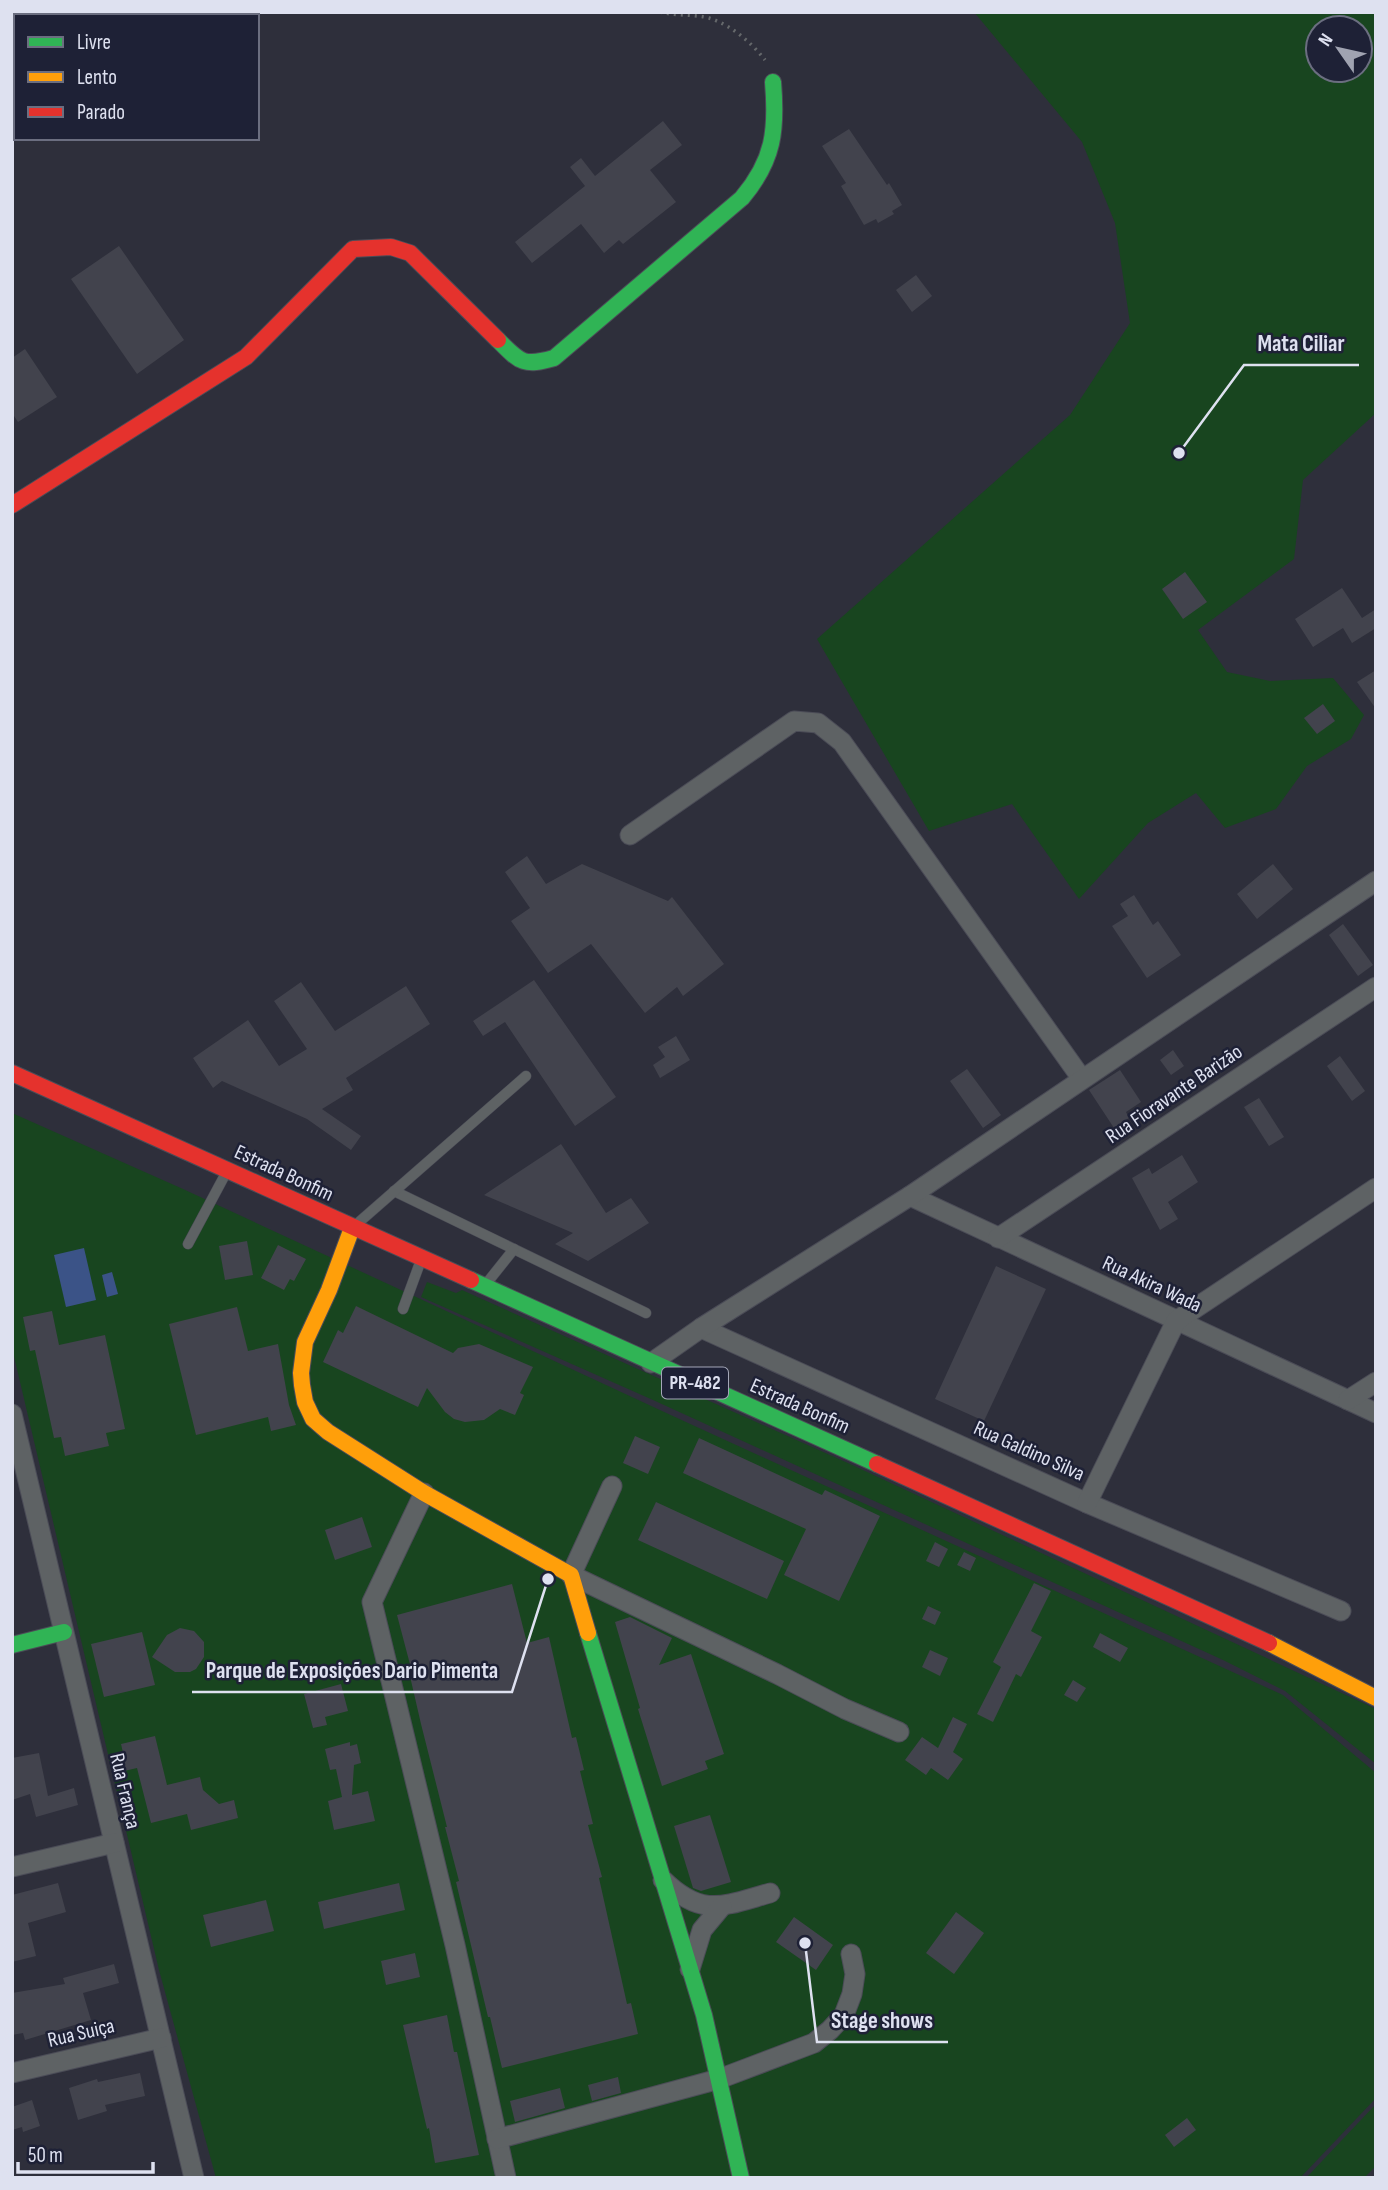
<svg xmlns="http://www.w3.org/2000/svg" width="1388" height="2190" font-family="'Sofia Sans Condensed',sans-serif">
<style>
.green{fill:#18451f;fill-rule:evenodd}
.water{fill:#3b5387}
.building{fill:#42434d}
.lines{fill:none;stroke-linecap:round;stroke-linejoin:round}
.lane-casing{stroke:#4b4c57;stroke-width:11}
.street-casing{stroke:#4b4c57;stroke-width:21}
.fast-casing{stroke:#4b4c57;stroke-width:18}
.slow-casing{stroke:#4b4c57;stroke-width:18}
.jam-casing{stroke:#4b4c57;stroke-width:18}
.path{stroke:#65686b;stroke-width:3.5;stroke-dasharray:2 5;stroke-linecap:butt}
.lane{stroke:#5e6264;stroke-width:10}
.street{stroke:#5e6264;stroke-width:19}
.fast{stroke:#30b455;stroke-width:16}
.slow{stroke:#ff9f0a;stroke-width:16}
.jam{stroke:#e5322d;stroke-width:16}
.labels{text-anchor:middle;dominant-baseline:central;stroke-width:5;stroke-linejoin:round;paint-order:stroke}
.shield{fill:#1e2136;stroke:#a4a7b8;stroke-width:2}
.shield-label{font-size:19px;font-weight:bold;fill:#dee1f0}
.street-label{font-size:21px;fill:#dee1f0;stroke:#1e2136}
.leader{fill:none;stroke:#dee1f0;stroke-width:2.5}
.callout-dot{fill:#dee1f0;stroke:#1e2136;stroke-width:2.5}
.callout-label{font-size:23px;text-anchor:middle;font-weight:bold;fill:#dee1f0;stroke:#1e2136;stroke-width:5;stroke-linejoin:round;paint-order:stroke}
</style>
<rect width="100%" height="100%" fill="#2e2f3b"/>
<g class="green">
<path d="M 974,12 L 1376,12 L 1376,413 L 1303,480 L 1294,559 L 1198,630 L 1227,672 L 1270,681 L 1333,678 L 1364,715 L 1351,739 L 1307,766 L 1276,809 L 1225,828 L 1196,793 L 1148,823 L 1079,899 L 1012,804 L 929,831 L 817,639 L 1070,415 L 1130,323 L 1115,223 L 1082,142 ZM 1318,28 L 1360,28 L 1360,70 L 1318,70 Z"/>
<polygon points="12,1113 183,1189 675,1417 1283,1695 1376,1773 1376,2098 1300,2178 216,2178 159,1970 12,1348"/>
<polygon points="427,1282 456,1293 462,1290 850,1464 1376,1709 1376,1764 1285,1691 1223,1660 653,1400 421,1297"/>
<polygon points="1376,2104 1376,2166 1364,2178 1306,2178"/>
</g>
<g class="water">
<polygon points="84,1248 96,1300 66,1307 54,1255"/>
<polygon points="112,1272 118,1294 107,1297 102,1275"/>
</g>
<g class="building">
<polygon points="663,121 682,145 650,170 676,202 623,244 619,240 604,253 581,224 532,263 515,242 585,186 570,167 581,158 595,176"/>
<polygon points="849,129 887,185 889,183 902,205 892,211 894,214 878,223 876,219 864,225 841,186 846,183 822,146"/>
<polygon points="119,246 184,340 137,374 71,279"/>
<polygon points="916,275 932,296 912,312 896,290"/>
<polygon points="25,349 57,397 18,422 12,413 12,358"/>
<polygon points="1185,572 1207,602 1183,619 1162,589"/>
<polygon points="1342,588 1362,618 1376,609 1376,628 1352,643 1343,628 1313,647 1295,619"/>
<polygon points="1376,670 1376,709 1357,682"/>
<polygon points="1323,704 1335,721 1317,734 1304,718"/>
<polygon points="527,856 546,884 582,864 668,901 672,897 724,964 683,996 677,987 645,1013 591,944 548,973 511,921 530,908 505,872"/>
<polygon points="1273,864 1293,889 1257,919 1237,894"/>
<polygon points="1134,895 1153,925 1158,921 1181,955 1147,978 1112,926 1128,916 1120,904"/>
<polygon points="1343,924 1373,965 1358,976 1329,935"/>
<polygon points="534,980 616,1097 575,1126 505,1022 483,1036 473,1021"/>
<polygon points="301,982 335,1031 406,986 430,1024 346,1078 353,1090 322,1109 361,1136 351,1150 307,1119 222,1081 213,1088 193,1058 248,1020 279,1066 307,1049 274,1001"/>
<polygon points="676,1036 690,1060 660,1078 653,1065 665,1057 658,1047"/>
<polygon points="1173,1050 1184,1066 1171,1075 1160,1060"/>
<polygon points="1340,1056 1365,1091 1352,1101 1327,1066"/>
<polygon points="967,1069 1001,1115 983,1128 950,1081"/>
<polygon points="1120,1070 1141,1102 1126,1112 1129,1118 1114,1128 1089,1090"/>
<polygon points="1259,1098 1284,1137 1269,1146 1244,1107"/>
<polygon points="561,1144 606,1213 631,1198 649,1223 588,1261 555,1244 573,1233 484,1195"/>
<polygon points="1182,1155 1198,1182 1168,1202 1178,1219 1160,1230 1132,1178 1149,1168 1152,1174"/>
<polygon points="247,1241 253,1275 225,1280 219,1246"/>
<polygon points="278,1245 306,1259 294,1281 290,1279 284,1290 261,1278"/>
<polygon points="996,1266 1046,1289 984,1421 935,1399"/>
<polygon points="356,1306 453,1353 458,1348 479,1344 533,1367 520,1393 524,1395 515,1415 500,1409 484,1420 465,1422 454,1419 445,1412 427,1388 418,1407 323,1362 338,1330 343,1333"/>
<polygon points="237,1307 248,1351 278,1344 289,1405 296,1425 271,1431 268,1417 196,1435 169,1324"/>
<polygon points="52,1311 59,1345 105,1335 125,1429 106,1433 109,1446 65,1456 61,1437 54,1438 35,1350 30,1351 23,1317"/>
<polygon points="635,1436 660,1447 648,1474 623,1463"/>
<polygon points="699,1438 822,1495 825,1490 880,1516 839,1601 784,1575 806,1529 683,1473"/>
<polygon points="656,1502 784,1561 767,1599 638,1540"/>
<polygon points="362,1517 372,1547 335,1560 325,1530"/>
<polygon points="935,1542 948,1549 939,1567 926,1561"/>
<polygon points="964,1552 976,1558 970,1571 957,1565"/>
<polygon points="1034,1583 1051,1591 1031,1631 1042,1637 1021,1677 1016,1674 993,1722 977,1714 1001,1667 993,1662"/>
<polygon points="512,1584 527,1643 549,1637 572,1738 576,1737 584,1770 580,1771 593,1824 588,1825 602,1877 599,1878 627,2004 631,2003 638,2034 502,2068 490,2017 488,2017 456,1882 459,1881 445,1827 447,1827 421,1724 409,1672 412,1672 397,1615"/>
<polygon points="928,1606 941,1612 935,1625 922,1619"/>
<polygon points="630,1617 672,1638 659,1665 691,1654 724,1754 705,1761 708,1769 662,1786 638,1709 640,1708 615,1622"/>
<polygon points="180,1628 194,1631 204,1642 204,1657 196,1669 190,1672 175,1672 152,1657 167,1635"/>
<polygon points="142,1632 155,1685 104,1697 91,1644"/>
<polygon points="1100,1633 1128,1648 1120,1662 1093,1647"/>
<polygon points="930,1650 948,1658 940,1676 922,1667"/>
<polygon points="1073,1680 1086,1688 1077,1702 1064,1695"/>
<polygon points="341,1684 348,1711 325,1717 327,1725 313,1728 304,1694"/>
<polygon points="953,1717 967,1724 953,1752 963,1759 948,1780 931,1768 926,1775 905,1760 922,1737 938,1748"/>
<polygon points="155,1736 167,1785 200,1777 203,1790 219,1804 234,1800 238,1818 191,1830 187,1814 151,1823 137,1768 120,1772 117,1759 124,1757 121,1744"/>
<polygon points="350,1742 350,1746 357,1744 361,1763 354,1765 352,1795 368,1791 375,1821 334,1830 328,1801 342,1797 336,1769 330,1770 325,1749"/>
<polygon points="39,1753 48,1796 74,1788 78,1805 36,1817 30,1794 12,1800 12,1758"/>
<polygon points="710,1815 731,1882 701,1891 693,1888 674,1826"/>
<polygon points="58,1883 66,1912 28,1923 36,1956 12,1962 12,1895"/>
<polygon points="399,1883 405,1910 324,1929 318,1902"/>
<polygon points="266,1900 274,1931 211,1947 203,1915"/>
<polygon points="956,1912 984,1933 954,1974 926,1953"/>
<polygon points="794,1917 833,1945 816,1970 776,1942"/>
<polygon points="415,1953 420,1977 386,1985 381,1961"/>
<polygon points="114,1964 119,1983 83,1993 91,2020 25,2040 23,2033 12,2035 12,1993 65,1984 63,1978"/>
<polygon points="447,2015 454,2052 457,2052 479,2155 435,2163 429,2128 427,2129 403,2025"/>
<polygon points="140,2073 145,2096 105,2105 107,2111 78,2120 69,2088 97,2079 98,2082"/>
<polygon points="618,2077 621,2093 592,2101 588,2085"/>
<polygon points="560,2088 565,2108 515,2122 510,2101"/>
<polygon points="32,2100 40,2126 23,2132 22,2127 12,2130 12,2107"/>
<polygon points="1187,2118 1196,2130 1174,2147 1165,2135"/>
</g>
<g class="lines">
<defs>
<g id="lane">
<polyline points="394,1191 646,1313"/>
<polyline points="358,1223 526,1076"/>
<polyline points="188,1244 226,1173"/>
<polyline points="486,1284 514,1249"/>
<polyline points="403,1309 421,1260"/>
</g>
<g id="street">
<polyline points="630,835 794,721 818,723 842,742 1082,1079"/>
<polyline points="910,1196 1376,1413"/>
<polyline points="998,1238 1376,987"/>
<polyline points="701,1328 1087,1503 1341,1611"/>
<polyline points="651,1363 701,1328 910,1196 1376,881"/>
<polyline points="1348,1400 1376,1382"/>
<polyline points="12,1414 194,2178"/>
<polyline points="612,1486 571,1575 777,1674 845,1709 899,1732"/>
<polyline points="424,1493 372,1602 455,1945 506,2178"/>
<polyline points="1087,1503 1176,1321 1376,1188"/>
<polyline points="12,1867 114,1843"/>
<path d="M 663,1880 C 702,1918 723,1906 770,1893"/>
<polyline points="690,1969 702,1930 722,1906"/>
<polyline points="12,2073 161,2038"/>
<polyline points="497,2139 719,2079 814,2043 830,2030 844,2015 852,1994 855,1974 851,1954"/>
</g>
<g id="fast">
<path d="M 498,340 C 520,362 523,367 554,358 L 742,198 C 774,160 777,130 773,82"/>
<polyline points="471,1280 877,1464"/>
<polyline points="588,1633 704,2015 741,2178"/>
<polyline points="12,1645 64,1632"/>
</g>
<g id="slow">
<polyline points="352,1228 329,1290 305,1342 301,1373 302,1385 305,1402 313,1419 328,1432 424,1493 571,1575 588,1633"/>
<polyline points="1269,1643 1376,1698"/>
</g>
<g id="jam">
<polyline points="12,505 246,357 353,249 391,247 410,253 498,340"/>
<polyline points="12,1073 471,1280"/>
<polyline points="877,1464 1269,1643"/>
</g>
</defs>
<use href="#lane" class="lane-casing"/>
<use href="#street" class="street-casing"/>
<use href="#fast" class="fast-casing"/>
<use href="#slow" class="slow-casing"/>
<use href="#jam" class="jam-casing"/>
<path class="path" d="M 660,12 C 676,16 693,14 709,18 C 731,25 751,42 765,60"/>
<use href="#lane" class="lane"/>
<use href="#street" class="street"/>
<use href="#fast" class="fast"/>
<use href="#slow" class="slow"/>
<use href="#jam" class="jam"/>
</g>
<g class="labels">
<rect class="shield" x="662" y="1367.5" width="66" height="31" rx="5"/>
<g class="shield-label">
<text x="695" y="1383">PR-482</text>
</g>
<g class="street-label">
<text transform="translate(1174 1094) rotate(-34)">Rua Fioravante Barizão</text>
<text transform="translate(284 1173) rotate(25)">Estrada Bonfim</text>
<text transform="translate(1152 1284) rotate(25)">Rua Akira Wada</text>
<text transform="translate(800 1406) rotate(24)">Estrada Bonfim</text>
<text transform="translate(1029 1451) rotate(24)">Rua Galdino Silva</text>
<text transform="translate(125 1791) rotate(77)">Rua França</text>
<text transform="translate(81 2033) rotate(-13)">Rua Suiça</text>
</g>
</g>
<path class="leader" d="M1179 453L1244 365H1359M548 1579L512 1692H192M805 1943L817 2042H948"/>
<g class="callout-dot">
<circle cx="1179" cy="453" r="7"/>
<circle cx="548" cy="1579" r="7"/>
<circle cx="805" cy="1943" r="7"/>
</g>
<g class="callout-label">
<text x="1301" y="351">Mata Ciliar</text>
<text x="352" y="1678">Parque de Exposições Dario Pimenta</text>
<text x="882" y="2028">Stage shows</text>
</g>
<rect width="1388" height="2190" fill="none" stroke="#dee1f0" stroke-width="28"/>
<rect x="14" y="14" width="245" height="126" fill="#1e2136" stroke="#6b6e80" stroke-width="2"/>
<rect x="28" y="37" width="35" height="10" fill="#30b455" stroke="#6b6e80" stroke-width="2"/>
<text x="77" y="49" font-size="21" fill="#dee1f0">Livre</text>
<rect x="28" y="72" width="35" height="10" fill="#ff9f0a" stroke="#6b6e80" stroke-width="2"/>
<text x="77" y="84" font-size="21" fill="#dee1f0">Lento</text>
<rect x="28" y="107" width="35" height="10" fill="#e5322d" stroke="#6b6e80" stroke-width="2"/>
<text x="77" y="119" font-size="21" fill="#dee1f0">Parado</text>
<g transform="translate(1339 49) rotate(304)"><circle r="33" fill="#1e2136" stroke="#6b6e80" stroke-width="2"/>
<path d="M0-5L12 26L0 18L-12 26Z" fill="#a0a3b1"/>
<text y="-10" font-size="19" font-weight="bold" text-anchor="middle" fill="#dee1f0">N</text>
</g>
<path d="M18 2162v10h135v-10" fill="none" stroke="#dee1f0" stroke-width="3.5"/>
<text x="28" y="2162" font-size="21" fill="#dee1f0" stroke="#1e2136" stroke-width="5" paint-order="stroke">50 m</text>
</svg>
